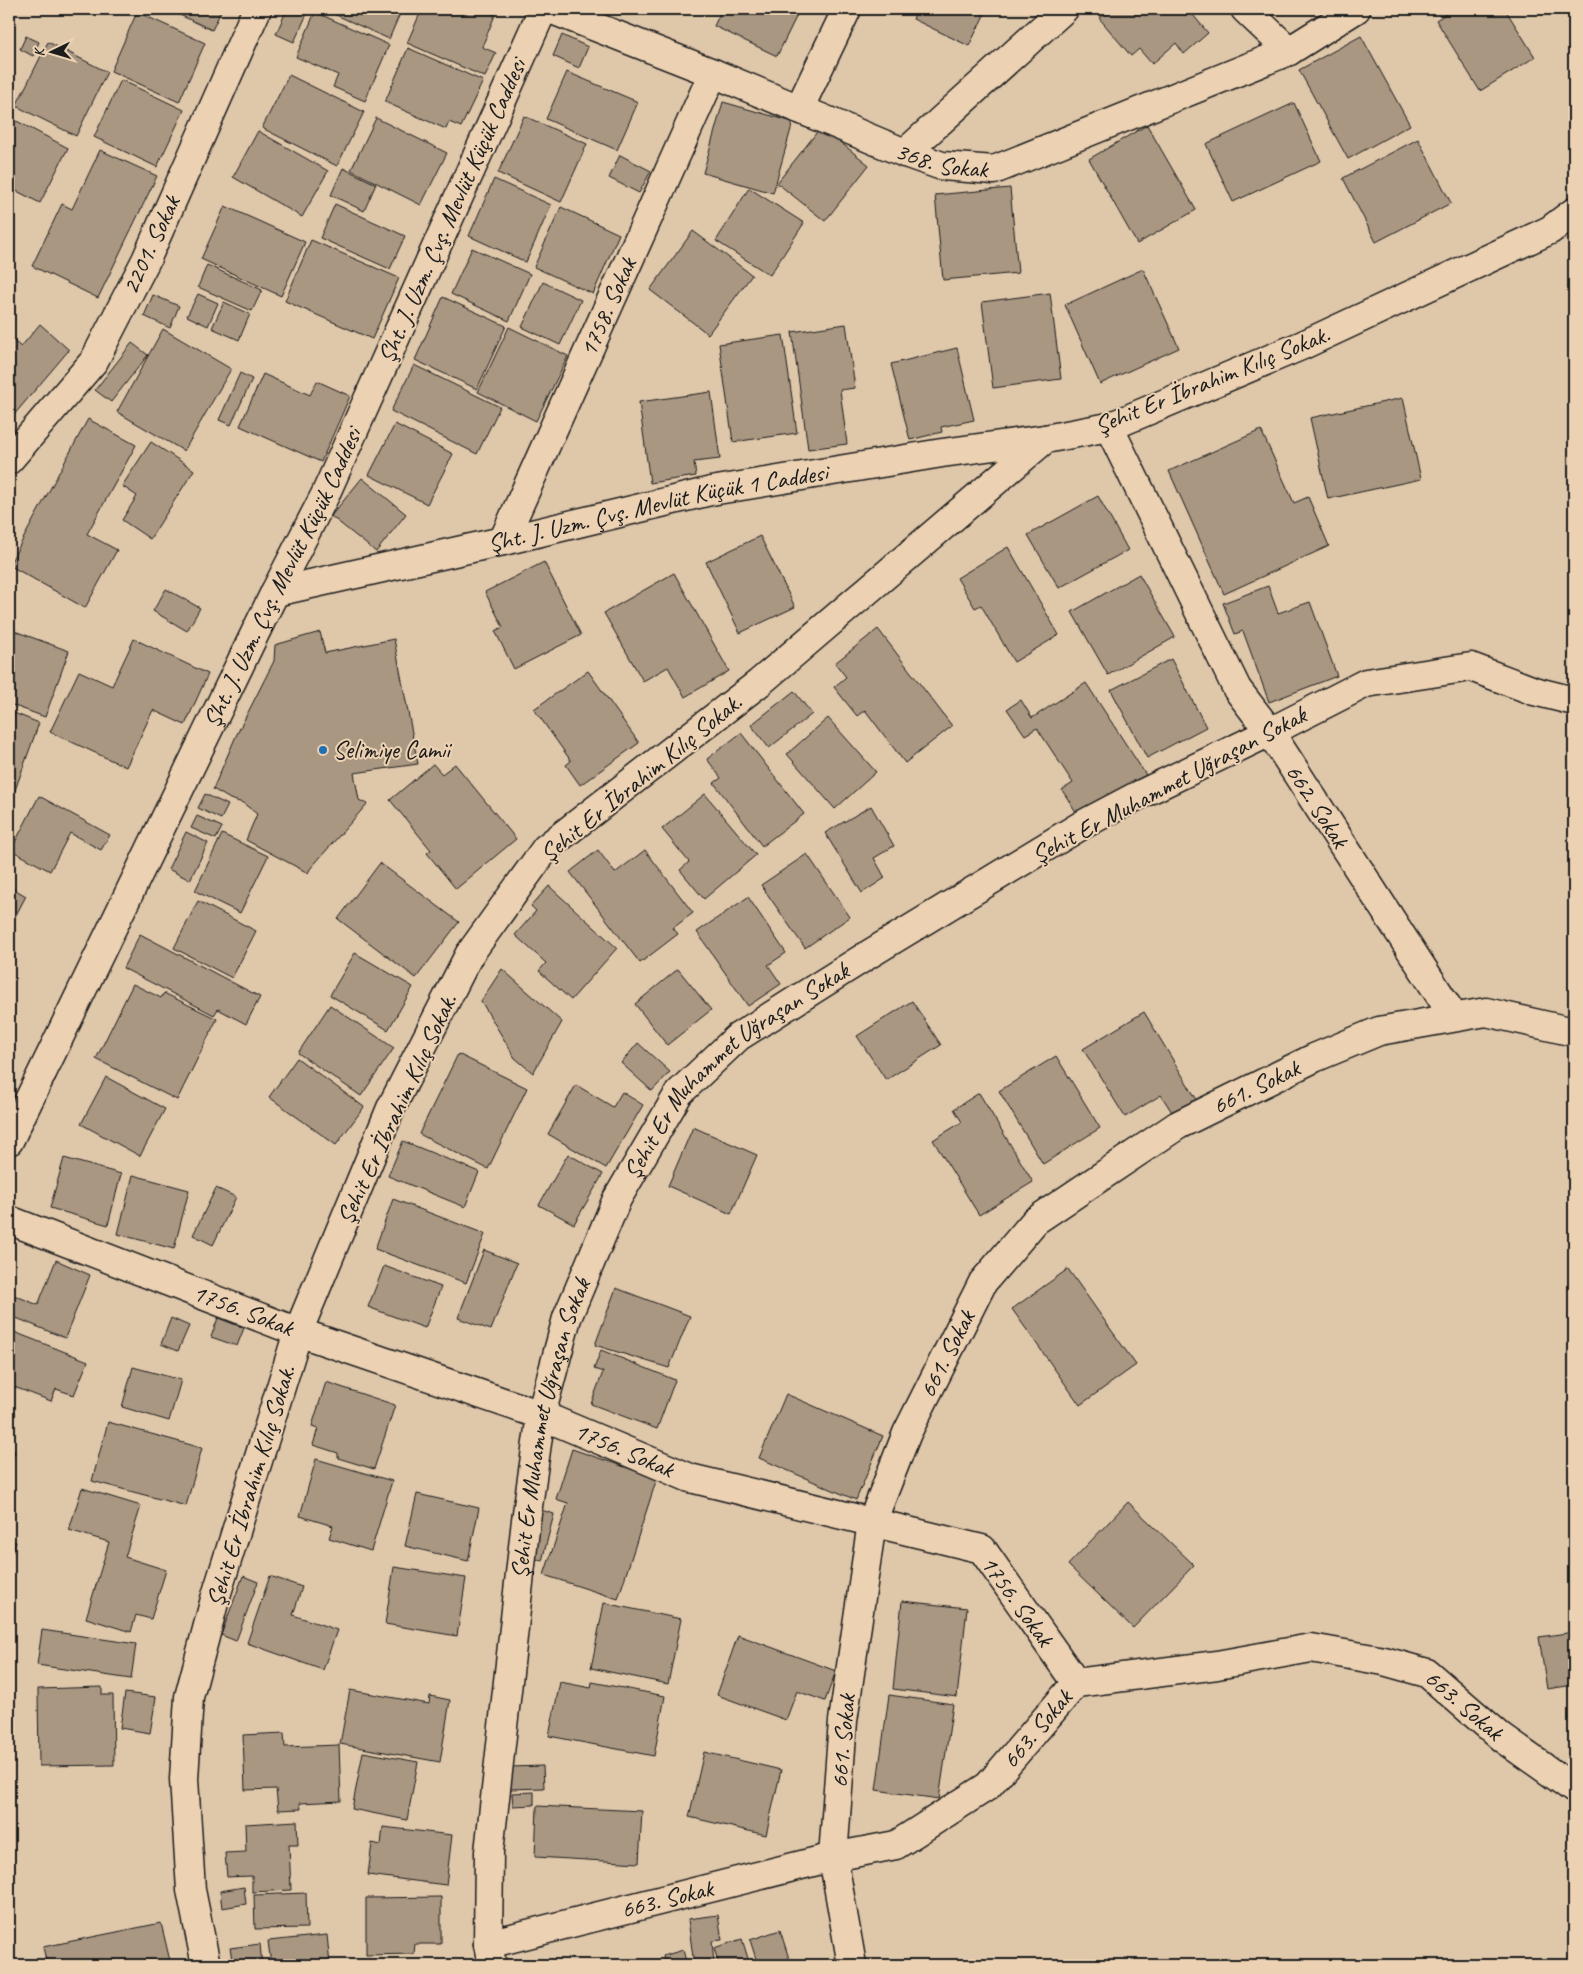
<svg xmlns="http://www.w3.org/2000/svg" width="1583" height="1974" font-family="Caveat,sans-serif">
<style>
.building{fill:#a99782;stroke:#1c1c1c}
.lines{fill:none;stroke-linecap:round;stroke-linejoin:round}
.minor-casing{stroke:#1c1c1c;stroke-width:31}
.minor{stroke:#ecd2b3;stroke-width:28}
.poi-dot{fill:#1f6fb2;stroke:#ecd2b3;stroke-width:2}
.labels{text-anchor:middle;dominant-baseline:central;stroke-width:4;stroke-linejoin:round;paint-order:stroke}
.street-label{font-size:25px;fill:#1c1c1c;stroke:#ecd2b3}
.poi-label{font-size:25px;fill:#1c1c1c;stroke:#ecd2b3;text-anchor:start}
</style>
<rect width="100%" height="100%" fill="#dfc7aa"/>
<filter id="ink" filterUnits="userSpaceOnUse"><feTurbulence type="fractalNoise" baseFrequency=".02" numOctaves="2"/><feDisplacementMap in="SourceGraphic" scale="10" xChannelSelector="R" yChannelSelector="G"/><feConvolveMatrix kernelMatrix="1 2 1 2 8 2 1 2 1" color-interpolation-filters="sRGB"/></filter>
<g filter="url(#ink)">
<g class="building">
<polygon points="167,9 222,9 212,30"/>
<polygon points="287,9 294,9 307,14 294,42 276,34"/>
<polygon points="323,9 402,9 389,39"/>
<polygon points="422,9 482,9 495,15 482,47 496,53 485,77 407,43"/>
<polygon points="722,9 800,9 777,56 714,26"/>
<polygon points="917,9 987,9 969,46 913,19"/>
<polygon points="1104,9 1188,9 1208,33 1184,54 1176,43 1152,64 1139,49 1131,56 1099,18 1107,12"/>
<polygon points="1454,9 1505,9 1535,57 1480,91 1436,20"/>
<polygon points="137,12 205,43 179,102 111,71"/>
<polygon points="315,12 389,45 365,101 333,87 338,75 296,57"/>
<polygon points="562,35 588,47 579,68 553,56"/>
<polygon points="26,36 39,42 33,56 20,49"/>
<polygon points="1361,36 1410,125 1348,159 1299,70"/>
<polygon points="48,42 107,72 76,136 16,106"/>
<polygon points="408,48 483,81 461,127 449,122 446,129 385,102"/>
<polygon points="567,72 638,102 617,150 546,119"/>
<polygon points="289,75 364,112 337,166 262,128"/>
<polygon points="121,80 184,110 157,167 94,137"/>
<polygon points="723,102 793,122 773,193 703,173"/>
<polygon points="1294,103 1321,161 1233,202 1206,144"/>
<polygon points="524,116 587,144 561,202 498,173"/>
<polygon points="9,117 68,148 40,203 9,187"/>
<polygon points="376,118 447,153 421,205 351,170"/>
<polygon points="1147,125 1196,210 1137,244 1089,159"/>
<polygon points="821,127 869,165 825,221 777,183"/>
<polygon points="258,131 328,171 302,217 233,177"/>
<polygon points="1418,139 1451,203 1376,242 1343,178"/>
<polygon points="100,150 157,176 98,298 32,266 62,204 72,209"/>
<polygon points="620,155 651,171 639,193 609,178"/>
<polygon points="343,168 376,184 364,211 331,195"/>
<polygon points="494,179 551,205 526,262 469,236"/>
<polygon points="749,188 804,223 770,275 716,241"/>
<polygon points="1010,188 1018,273 943,280 935,195"/>
<polygon points="335,204 405,236 390,269 320,238"/>
<polygon points="225,206 305,242 281,296 201,259"/>
<polygon points="561,207 619,234 593,294 534,267"/>
<polygon points="693,231 752,275 708,334 650,290"/>
<polygon points="311,240 399,278 372,339 285,301"/>
<polygon points="472,248 530,274 509,321 451,294"/>
<polygon points="207,265 262,290 252,311 198,287"/>
<polygon points="1143,269 1179,348 1100,384 1065,305"/>
<polygon points="543,282 581,300 560,345 522,327"/>
<polygon points="1050,293 1061,379 993,388 982,302"/>
<polygon points="198,294 218,303 208,326 187,316"/>
<polygon points="153,295 179,306 170,328 144,316"/>
<polygon points="443,297 506,326 477,389 415,360"/>
<polygon points="224,302 250,314 239,340 212,328"/>
<polygon points="40,324 69,350 13,416 9,413 9,337 21,347"/>
<polygon points="846,324 855,388 840,390 847,444 808,449 792,332"/>
<polygon points="509,327 568,356 536,421 478,392"/>
<polygon points="163,329 231,369 184,451 117,412"/>
<polygon points="783,335 797,433 733,442 719,344"/>
<polygon points="132,343 148,355 111,402 95,390"/>
<polygon points="957,348 974,420 941,427 942,432 910,440 891,364"/>
<polygon points="414,365 500,407 477,454 391,411"/>
<polygon points="240,373 252,379 231,425 219,420"/>
<polygon points="263,374 310,395 317,381 350,396 321,462 240,426"/>
<polygon points="711,392 720,459 694,462 696,476 650,483 639,402"/>
<polygon points="1403,398 1421,479 1328,499 1310,418"/>
<polygon points="88,419 136,445 87,534 117,550 85,608 9,565"/>
<polygon points="395,424 453,454 427,504 369,475"/>
<polygon points="1261,430 1294,503 1308,497 1329,546 1224,594 1169,471"/>
<polygon points="151,442 194,470 150,539 122,520 137,496 122,486"/>
<polygon points="362,478 406,514 376,552 331,516"/>
<polygon points="1098,496 1128,550 1059,588 1028,535"/>
<polygon points="760,536 795,607 740,633 706,562"/>
<polygon points="1008,547 1059,635 1014,662 981,605 975,608 957,578"/>
<polygon points="544,562 581,635 514,669 495,631 503,627 485,592"/>
<polygon points="674,573 729,671 685,697 668,667 643,681 604,613"/>
<polygon points="1139,574 1175,637 1108,675 1072,612"/>
<polygon points="1268,586 1278,613 1310,602 1337,676 1269,702 1243,631 1235,634 1223,603"/>
<polygon points="166,589 200,608 187,631 153,611"/>
<polygon points="9,629 69,651 45,717 9,704"/>
<polygon points="878,629 952,726 905,763 865,710 857,716 834,687 846,677 835,663"/>
<polygon points="320,632 325,653 394,639 418,764 354,773 359,800 367,804 310,869 308,873 246,840 257,814 243,803 230,799 213,789 236,736 274,661 275,645"/>
<polygon points="134,639 208,674 185,725 153,710 126,767 50,732 79,671 112,686"/>
<polygon points="1171,659 1206,727 1147,758 1111,690"/>
<polygon points="588,671 639,743 580,785 566,765 571,761 534,709"/>
<polygon points="1086,683 1146,775 1080,818 1062,790 1073,783 1037,728 1025,735 1007,709 1021,700 1032,718"/>
<polygon points="794,691 812,714 769,748 751,725"/>
<polygon points="9,711 39,723 9,807"/>
<polygon points="828,718 876,772 835,809 787,754"/>
<polygon points="741,733 804,814 762,846 714,783 721,778 707,759"/>
<polygon points="433,764 442,774 455,764 516,839 456,889 427,853 431,850 390,800"/>
<polygon points="205,794 228,805 221,819 198,808"/>
<polygon points="705,794 756,855 704,899 680,870 689,862 662,829"/>
<polygon points="39,796 110,835 101,850 70,833 50,871 11,850"/>
<polygon points="871,806 894,846 874,858 885,878 862,893 825,833"/>
<polygon points="197,816 222,827 216,839 191,828"/>
<polygon points="186,832 208,843 190,880 168,869"/>
<polygon points="222,834 268,856 240,913 195,891"/>
<polygon points="598,850 615,873 645,850 693,913 673,928 678,934 640,963 570,872"/>
<polygon points="807,854 850,917 805,948 761,885"/>
<polygon points="380,863 459,922 416,978 338,919"/>
<polygon points="9,886 26,896 16,915 9,911"/>
<polygon points="549,886 617,948 571,1000 539,971 546,963 515,935 536,911 531,906"/>
<polygon points="748,897 786,953 768,965 781,984 748,1006 697,932"/>
<polygon points="198,901 256,931 232,978 174,948"/>
<polygon points="140,934 260,997 246,1024 218,1009 214,1015 123,968"/>
<polygon points="355,953 413,987 388,1030 330,995"/>
<polygon points="502,969 562,1022 533,1073 515,1058 481,1001"/>
<polygon points="678,969 711,1010 667,1045 635,1004"/>
<polygon points="133,984 161,998 164,993 217,1019 177,1100 96,1059"/>
<polygon points="912,1001 941,1045 886,1080 857,1036"/>
<polygon points="330,1005 394,1048 361,1096 298,1053"/>
<polygon points="1144,1012 1200,1105 1177,1120 1161,1095 1125,1117 1083,1049"/>
<polygon points="638,1043 670,1072 652,1091 621,1063"/>
<polygon points="458,1054 527,1088 488,1169 419,1134"/>
<polygon points="1056,1056 1100,1128 1043,1164 999,1091"/>
<polygon points="297,1058 364,1107 336,1145 269,1097"/>
<polygon points="106,1077 165,1109 140,1156 81,1124"/>
<polygon points="576,1085 613,1107 622,1092 643,1105 606,1168 548,1134"/>
<polygon points="979,1093 1033,1182 979,1215 933,1140 962,1122 954,1109"/>
<polygon points="693,1127 757,1155 731,1214 668,1186"/>
<polygon points="403,1141 479,1172 465,1207 388,1176"/>
<polygon points="568,1154 603,1174 574,1224 539,1205"/>
<polygon points="64,1158 121,1174 108,1225 50,1208"/>
<polygon points="133,1175 189,1190 174,1249 118,1234"/>
<polygon points="216,1188 236,1197 213,1245 193,1235"/>
<polygon points="393,1199 485,1234 466,1283 375,1249"/>
<polygon points="484,1250 517,1263 491,1330 458,1318"/>
<polygon points="56,1260 90,1275 65,1338 9,1315 9,1293 38,1305"/>
<polygon points="384,1266 441,1287 425,1328 368,1307"/>
<polygon points="1068,1269 1136,1365 1080,1405 1012,1309"/>
<polygon points="616,1288 690,1316 669,1368 595,1345"/>
<polygon points="171,1318 189,1326 178,1351 161,1344"/>
<polygon points="218,1318 244,1328 237,1346 211,1337"/>
<polygon points="9,1330 88,1361 74,1395 56,1389 51,1401 9,1385"/>
<polygon points="601,1350 675,1380 657,1429 591,1404 603,1372 594,1369"/>
<polygon points="133,1367 181,1380 169,1421 122,1407"/>
<polygon points="326,1382 395,1405 374,1469 338,1458 338,1453 313,1445 318,1428 312,1426"/>
<polygon points="786,1394 883,1436 856,1500 759,1458"/>
<polygon points="108,1422 202,1448 186,1506 92,1481"/>
<polygon points="9,1449 15,1451 9,1471"/>
<polygon points="572,1449 657,1478 618,1599 544,1575 568,1503 556,1499"/>
<polygon points="316,1459 392,1481 371,1551 329,1538 333,1526 300,1516"/>
<polygon points="82,1488 141,1506 125,1557 166,1570 151,1619 136,1615 131,1632 86,1618 109,1542 69,1530"/>
<polygon points="417,1494 479,1508 468,1561 405,1546"/>
<polygon points="1128,1502 1194,1565 1133,1628 1068,1565"/>
<polygon points="541,1510 554,1514 542,1561 529,1557"/>
<polygon points="9,1539 16,1542 9,1562"/>
<polygon points="394,1567 466,1578 457,1636 385,1624"/>
<polygon points="243,1576 258,1582 236,1641 221,1635"/>
<polygon points="270,1576 302,1587 293,1615 337,1630 323,1670 247,1643"/>
<polygon points="902,1601 967,1608 957,1697 893,1689"/>
<polygon points="604,1603 681,1619 668,1684 591,1668"/>
<polygon points="42,1630 136,1644 131,1679 37,1665"/>
<polygon points="1574,1632 1574,1685 1547,1689 1539,1637"/>
<polygon points="738,1635 836,1671 825,1701 797,1691 786,1720 717,1695"/>
<polygon points="560,1682 591,1688 592,1682 665,1696 654,1756 549,1736"/>
<polygon points="102,1687 102,1695 113,1695 114,1765 39,1766 38,1689"/>
<polygon points="350,1690 429,1704 430,1696 450,1700 440,1762 340,1744"/>
<polygon points="125,1693 156,1697 150,1733 120,1728"/>
<polygon points="889,1695 953,1704 939,1799 876,1790"/>
<polygon points="284,1733 285,1747 339,1745 341,1801 300,1803 301,1809 278,1810 276,1789 245,1790 243,1735"/>
<polygon points="363,1752 418,1762 407,1820 352,1809"/>
<polygon points="704,1752 781,1770 766,1835 689,1817"/>
<polygon points="543,1766 544,1788 510,1789 510,1767"/>
<polygon points="534,1792 534,1805 513,1806 512,1793"/>
<polygon points="537,1806 642,1811 639,1863 535,1857"/>
<polygon points="297,1821 298,1845 289,1845 291,1890 252,1892 252,1876 227,1877 225,1853 246,1852 245,1824"/>
<polygon points="383,1827 452,1835 446,1885 368,1875 372,1843 381,1845"/>
<polygon points="244,1887 246,1904 222,1908 220,1891"/>
<polygon points="306,1893 307,1928 255,1929 254,1895"/>
<polygon points="441,1897 441,1944 415,1944 414,1954 366,1955 366,1898"/>
<polygon points="718,1915 722,1940 712,1941 714,1965 694,1965 688,1919"/>
<polygon points="161,1923 170,1961 156,1964 157,1965 47,1965 43,1947"/>
<polygon points="780,1930 791,1965 758,1965 750,1940"/>
<polygon points="327,1935 330,1965 271,1965 268,1941"/>
<polygon points="742,1939 750,1965 719,1965 714,1948"/>
<polygon points="260,1944 262,1965 233,1965 230,1948"/>
<polygon points="683,1950 687,1965 665,1965 663,1956"/>
</g>
<g class="lines">
<defs>
<g id="minor">
<path id="s1" d="M 550,9 L 713,73 L 905,153 L 942,166 L 994,170 L 1289,51 L 1356,9"/>
<polyline points="1245,9 1289,51"/>
<polyline points="799,109 847,9"/>
<polyline points="905,153 1064,9"/>
<polyline points="1109,427 1237,689 1270,732 1454,1017"/>
<polyline points="9,460 94,361 146,260 257,9"/>
<polyline points="503,541 713,73"/>
<path id="s2" d="M 275,592 L 503,541 L 711,491 L 942,453 L 1045,439"/>
<path id="s3" d="M 9,1141 L 275,592 L 325,495 L 543,9"/>
<polyline points="9,1220 298,1332 541,1415 690,1478 982,1549 1076,1683"/>
<path id="s4" d="M 488,1944 L 833,1857 L 896,1845 L 988,1786 L 1076,1683 L 1217,1665 L 1311,1648 L 1384,1661 L 1427,1673 L 1502,1738 L 1574,1789"/>
<polyline points="206,1965 191,1890 184,1779 189,1697 215,1599 298,1332 391,1108 469,955 546,848 759,683 1045,439 1109,427 1303,345 1550,230 1574,212"/>
<path id="s5" d="M 492,1965 L 488,1944 L 489,1852 L 526,1520 L 541,1415 L 567,1318 L 617,1199 L 679,1093 L 738,1037 L 871,953 L 1082,825 L 1135,797 L 1270,732 L 1366,683 L 1471,667 L 1534,691 L 1574,701"/>
<polyline points="852,1965 833,1857 843,1721 872,1522 907,1433 983,1282 1035,1221 1102,1176 1178,1125 1314,1058 1379,1031 1486,1012 1574,1032"/>
</g>
</defs>
<use href="#minor" class="minor-casing"/>
<use href="#minor" class="minor"/>
</g>
</g>
<circle class="poi-dot" cx="323" cy="750" r="5"/>
<g class="labels">
<g class="street-label">
<text stroke="none"><textPath href="#s1" startOffset="421">368. Sokak</textPath></text>
<text transform="translate(452 211) rotate(-66)">Şht. J. Uzm. Çvş. Mevlüt Küçük Caddesi</text>
<text transform="translate(151 245) rotate(-65)">2201. Sokak</text>
<text transform="translate(608 307) rotate(-66)">1758. Sokak</text>
<text transform="translate(1212 380) rotate(-22)">Şehit Er İbrahim Kılıç Sokak.</text>
<text stroke="none"><textPath href="#s2" startOffset="392">Şht. J. Uzm. Çvş. Mevlüt Küçük 1 Caddesi</textPath></text>
<text stroke="none"><textPath href="#s3" startOffset="626">Şht. J. Uzm. Çvş. Mevlüt Küçük Caddesi</textPath></text>
<text transform="translate(641 778) rotate(-39)">Şehit Er İbrahim Kılıç Sokak.</text>
<text transform="translate(1169 785) rotate(-28)">Şehit Er Muhammet Uğraşan Sokak</text>
<text transform="translate(1317 806) rotate(57)">662. Sokak</text>
<text stroke="none"><textPath href="#s5" startOffset="962">Şehit Er Muhammet Uğraşan Sokak</textPath></text>
<text transform="translate(1256 1087) rotate(-26)">661. Sokak</text>
<text transform="translate(397 1109) rotate(-65)">Şehit Er İbrahim Kılıç Sokak.</text>
<text transform="translate(243 1310) rotate(21)">1756. Sokak</text>
<text transform="translate(947 1354) rotate(-63)">661. Sokak</text>
<text stroke="none"><textPath href="#s5" startOffset="542">Şehit Er Muhammet Uğraşan Sokak</textPath></text>
<text transform="translate(624 1450) rotate(23)">1756. Sokak</text>
<text transform="translate(251 1486) rotate(-73)">Şehit Er İbrahim Kılıç Sokak.</text>
<text transform="translate(1017 1601) rotate(54)">1756. Sokak</text>
<text stroke="none"><textPath href="#s4" startOffset="1070">663. Sokak</textPath></text>
<text transform="translate(1037 1729) rotate(-50)">663. Sokak</text>
<text transform="translate(843 1741) rotate(-85)">661. Sokak</text>
<text transform="translate(667 1899) rotate(-14)">663. Sokak</text>
</g>
<g class="poi-label">
<text x="333" y="750">Selimiye Camii</text>
</g>
</g>
<rect width="1583" height="1974" fill="none" stroke="#ecd2b3" stroke-width="30"/>
<rect x="15" y="15" width="1553" height="1944" fill="none" stroke="#1c1c1c" stroke-width="2" filter="url(#ink)"/>
<g transform="translate(52 52) rotate(265)" stroke="#ecd2b3" stroke-width="4" paint-order="stroke">
<path d="M0-4L9 19L0 12L-9 19Z" fill="#1c1c1c"/>
<text y="-8" font-size="14" font-weight="bold" text-anchor="middle" fill="#1c1c1c">K</text>
</g>
</svg>
